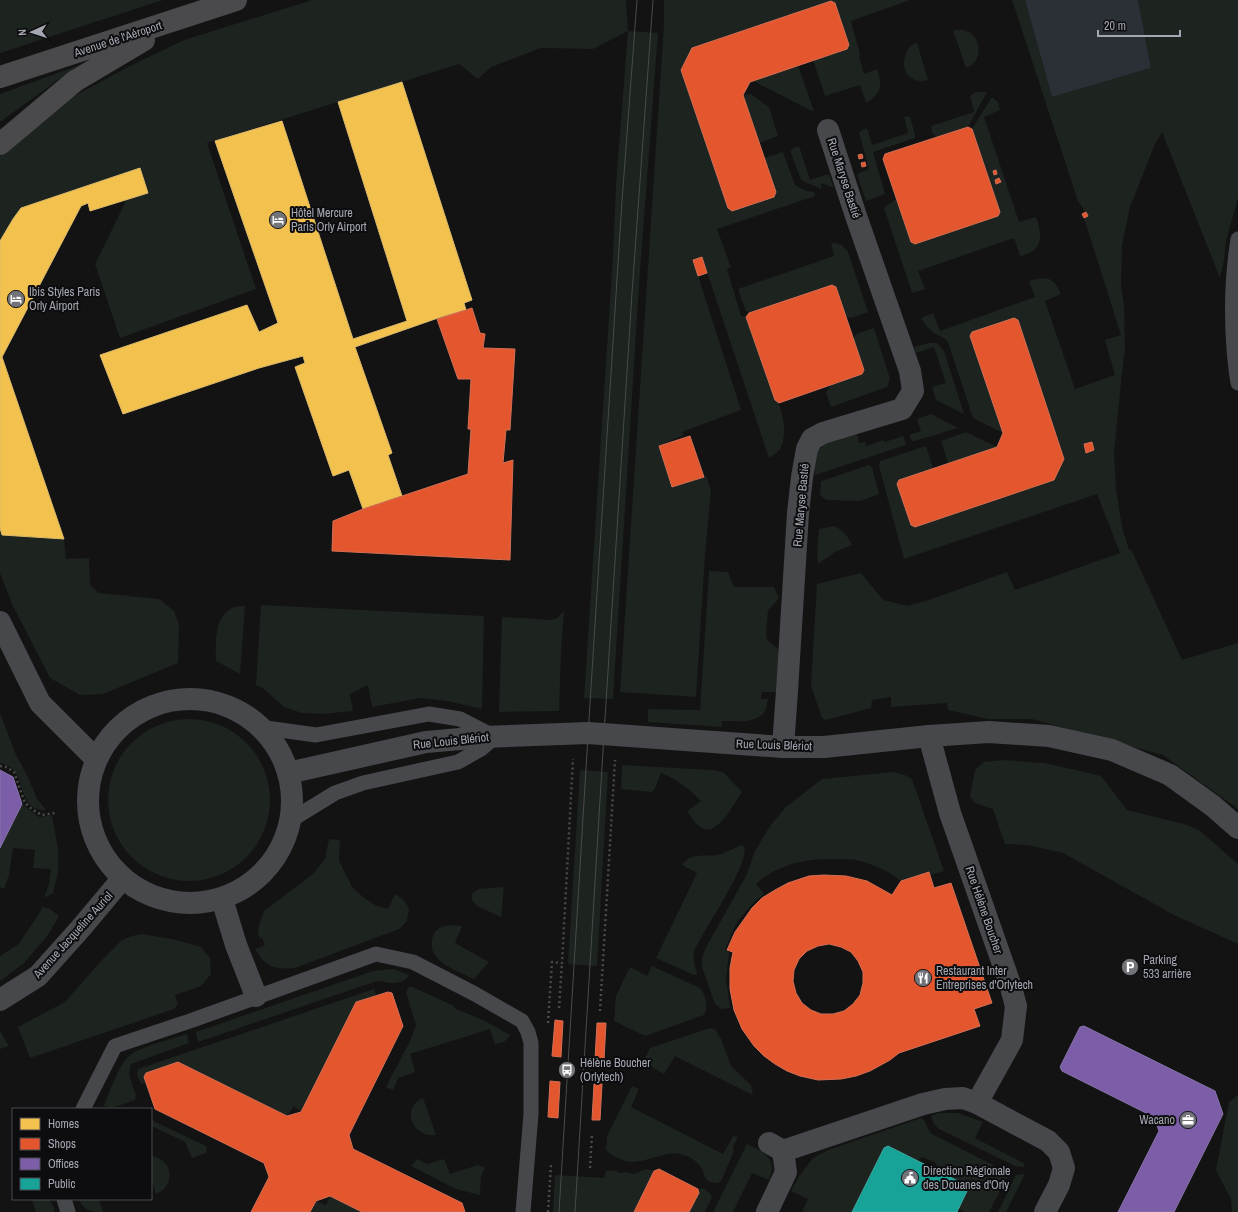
<svg xmlns="http://www.w3.org/2000/svg" width="1238" height="1212" font-family="'Archivo Narrow',sans-serif">
<style>
.green{fill:#1d231e}
.water{fill:#2b3037}
.homes{fill:#f2c14e;stroke:#dbba6c}
.shops{fill:#e4572e;stroke:#d16f56;fill-rule:evenodd}
.offices{fill:#7b5ea7;stroke:#8874aa}
.public{fill:#17a398;stroke:#42a4a0}
.lines{fill:none;stroke-linecap:round;stroke-linejoin:round}
.path{stroke:#494a4c;stroke-width:2.5;stroke-dasharray:2 3;stroke-linecap:butt}
.service{stroke:#47484c;stroke-width:15}
.minor{stroke:#47484c;stroke-width:22}
.tertiary{stroke:#47484c;stroke-width:22}
.motorway{stroke:#4a4a4d;stroke-width:22}
.tram{stroke:#494a4c;stroke-width:1}
.labels{text-anchor:middle;dominant-baseline:central;stroke-width:4;stroke-linejoin:round;paint-order:stroke}
.street-label{font-size:12px;fill:#a5a8b2;stroke:#0d0d0f}
.poi-label{font-size:12px;fill:#a5a8b2;stroke:#0d0d0f;text-anchor:start}
</style>
<rect width="100%" height="100%" fill="#131313"/>
<g class="green">
<polygon points="0,0 163,0 0,53"/>
<polygon points="312,0 626,0 628,31 658,33 639,285 613,699 584,698 613,255 616,184 628,31 593,49 541,48 491,67 478,79 459,64 207,143 256,289 120,338 95,264 127,199 140,168 21,208 13,219 0,241 0,150 56,106 128,67 184,40"/>
<path d="M 664,0 L 910,0 L 851,21 L 860,54 L 859,56 L 864,74 L 877,69 C 883,85 881,94 866,103 L 860,85 L 825,96 L 813,60 L 847,49 L 849,45 L 835,3 L 681,70 L 728,208 L 732,210 L 764,158 L 783,152 L 795,185 L 806,191 L 814,192 L 815,196 L 717,229 L 731,267 L 727,269 L 741,316 L 746,317 L 775,399 C 784,407 788,441 779,450 C 777,453 772,456 769,458 L 702,257 L 693,260 L 741,410 L 682,432 L 684,435 L 659,446 L 672,487 L 706,476 L 711,490 L 705,555 L 696,697 L 620,692 L 664,24 Z"/>
<path d="M 1012,0 L 1025,0 L 1052,97 L 1151,68 L 1138,0 L 1238,0 L 1238,198 L 1226,241 L 1224,260 L 1220,278 L 1162,132 L 1155,144 L 1130,207 L 1122,245 L 1121,287 L 1124,305 L 1125,349 L 1122,373 L 1114,453 L 1116,489 L 1122,527 L 1129,550 L 1131,549 L 1182,660 L 1238,643 L 1238,809 L 1163,755 L 1032,719 L 988,719 L 948,710 L 947,703 L 891,707 L 891,697 L 872,700 L 871,708 L 826,720 L 822,718 L 811,686 L 817,584 L 861,573 L 883,600 L 907,606 L 929,600 L 1007,572 L 1015,590 L 1120,553 L 1097,494 L 904,559 L 879,466 L 880,461 L 926,446 L 933,468 L 899,480 L 897,484 L 911,525 L 915,527 L 1054,480 L 1064,459 L 1018,320 L 1014,318 L 973,332 L 1003,433 L 973,418 L 948,342 C 944,337 939,336 934,333 C 928,329 924,323 921,318 L 933,313 L 940,331 L 1035,297 L 1029,281 C 1047,276 1054,277 1061,294 L 1045,301 L 1075,389 L 1115,375 L 1105,340 L 1121,335 L 1084,218 L 1088,216 L 1078,201 Z"/>
<path d="M 953,30 C 957,30 962,29 966,31 C 983,37 983,63 966,68 Z"/>
<path d="M 917,43 L 928,80 C 911,85 899,70 906,54 C 907,51 909,47 911,46 C 913,44 915,44 917,43 Z"/>
<polygon points="798,65 814,112 753,81"/>
<polygon points="77,66 0,122 0,94"/>
<polygon points="976,92 987,92 968,127 937,137 932,133 931,126 974,112 970,96"/>
<polygon points="751,94 769,107 778,136 759,143 743,95"/>
<path d="M 992,97 L 998,102 L 1000,110 L 984,117 L 1019,222 L 1036,217 C 1043,236 1043,252 1020,256 L 1014,238 L 918,271 L 925,289 L 912,293 L 884,208 L 896,199 L 911,242 L 915,244 L 998,216 L 1000,212 L 972,129 Z"/>
<polygon points="907,116 910,117 915,135 915,138 873,152 885,194 866,201 857,174 869,169 859,132 867,128 872,145 908,133 904,117"/>
<path d="M 799,146 L 810,180 L 828,174 L 830,177 L 834,188 L 821,183 L 821,189 C 815,185 807,184 801,180 L 790,150 Z"/>
<polygon points="835,243 842,245 848,252 868,312 851,318 845,316 836,287 831,285 749,313 746,311 738,289 834,256 831,244"/>
<polygon points="874,328 890,379 887,387 831,407 826,393 856,334"/>
<polygon points="930,343 937,343 944,351 964,414 936,400 932,387 946,383 934,347 916,353 914,347"/>
<polygon points="931,414 958,428 915,441 912,441 909,435 921,431 917,419"/>
<polygon points="966,432 997,447 948,463 941,441"/>
<path d="M 857,434 L 859,443 L 865,442 L 866,446 L 884,440 L 885,442 L 903,436 L 906,445 L 815,475 C 815,469 815,462 816,456 C 819,441 844,438 857,434 Z"/>
<polygon points="869,465 872,468 879,494 861,501 827,500 823,498 820,494 821,482 822,481"/>
<path d="M 835,526 C 843,531 848,536 852,545 L 835,552 L 818,564 L 817,553 L 819,529 Z"/>
<polygon points="0,528 3,535 64,539 66,559 89,558 90,585 99,593 159,599 174,611 179,624 178,663 103,694 80,695 50,678 12,604 0,573"/>
<path d="M 709,571 L 728,572 L 734,587 L 774,587 L 779,598 L 776,602 L 768,610 L 766,635 L 767,640 L 777,648 L 779,652 L 776,692 L 762,692 L 761,699 L 768,699 C 767,704 766,711 763,714 C 753,724 735,721 722,721 L 721,727 L 648,722 L 648,709 L 700,710 Z"/>
<polygon points="261,605 484,616 482,709 447,701 420,698 372,707 368,685 350,694 353,711 323,714 302,713 284,707 263,688 256,685"/>
<path d="M 245,606 L 240,674 L 216,661 C 216,643 213,619 232,608 C 236,606 241,606 245,606 Z"/>
<polygon points="564,611 561,651 559,711 499,712 502,617 551,620 557,618"/>
<path d="M 0,713 L 16,755 L 26,773 L 37,799 L 46,810 C 43,810 40,810 37,809 C 16,802 28,768 0,763 Z"/>
<circle cx="189" cy="800" r="81"/>
<polygon points="1004,760 1045,763 1101,776 1127,810 1184,824 1199,830 1238,864 1238,944 1174,915 1063,853 1028,845 1005,844 993,809 975,803 970,797 975,770 984,762"/>
<path d="M 622,765 L 712,770 L 723,772 L 742,792 C 735,802 719,834 704,829 C 697,826 691,817 687,811 L 701,801 C 689,789 677,779 661,773 L 655,788 L 652,792 L 621,789 Z"/>
<polygon points="580,770 608,772 597,966 568,964"/>
<path d="M 894,772 L 905,775 L 912,779 L 944,871 L 930,875 L 928,872 L 901,881 C 889,871 872,864 857,860 C 851,859 845,859 839,859 C 808,858 779,863 756,884 L 764,894 L 754,902 L 737,922 L 725,949 L 729,953 L 726,979 L 730,1008 L 721,1009 L 715,1004 L 702,967 L 702,958 L 705,949 L 746,876 L 754,853 L 770,826 L 786,807 L 822,779 Z"/>
<polygon points="22,804 39,817 52,815 58,848 58,872 53,893 44,898 49,884 51,869 33,868 35,850 13,848 9,875 4,889 0,887 0,848"/>
<path d="M 329,839 L 340,840 L 339,861 L 352,887 L 363,897 L 375,905 L 388,909 L 395,894 L 404,900 L 409,909 L 407,921 L 399,929 L 295,968 C 276,970 265,967 255,949 L 265,945 L 262,938 L 259,938 L 258,929 L 264,911 L 313,874 L 325,859 Z"/>
<path d="M 741,845 L 744,846 C 751,861 707,925 699,942 C 697,945 694,949 694,953 C 692,960 696,967 697,974 L 694,975 L 656,958 L 697,873 L 682,865 C 690,852 704,857 717,855 C 725,853 733,849 741,845 Z"/>
<polygon points="504,887 501,917 477,906 472,900 472,894 478,889"/>
<polygon points="42,907 50,909 59,916 48,935 24,963 0,981 0,956 19,944 40,912"/>
<path d="M 450,925 L 462,926 L 455,943 L 489,962 L 474,979 C 458,971 424,961 433,936 C 436,928 442,926 450,925 Z"/>
<polygon points="142,934 172,939 201,947 210,958 211,974 201,986 175,995 178,1004 174,1009 30,1058 18,1027 65,1002 102,960 122,940 132,936"/>
<path d="M 652,966 L 700,988 C 706,995 709,1007 704,1015 L 645,1036 L 614,1021 L 616,996 L 630,967 L 647,976 Z"/>
<path d="M 393,969 L 409,975 C 403,987 387,982 377,981 L 198,1042 L 196,1032 L 373,971 Z"/>
<path d="M 411,986 L 454,1006 L 454,1008 L 485,1021 L 510,1035 C 506,1042 502,1043 495,1044 L 490,1029 L 410,1054 L 415,1072 L 398,1078 L 393,1090 L 386,1087 L 411,1039 L 416,1025 L 406,992 L 408,988 Z"/>
<polygon points="374,989 376,995 356,1002 301,1112 294,1106 287,1116 178,1062 146,1073 144,1077 146,1083 141,1084 137,1074 138,1069"/>
<polygon points="710,1028 715,1029 721,1039 731,1066 751,1085 753,1095 675,1056 664,1074 643,1062 650,1048"/>
<polygon points="0,1031 9,1046 0,1049"/>
<path d="M 187,1034 L 189,1043 L 131,1064 L 129,1074 L 136,1096 L 135,1100 L 112,1108 L 104,1106 C 109,1094 119,1064 129,1056 C 139,1047 172,1039 187,1034 Z"/>
<path d="M 632,1086 L 639,1089 L 631,1107 L 723,1154 L 733,1136 L 738,1137 L 733,1147 L 734,1151 L 721,1181 L 717,1183 C 714,1183 710,1182 708,1181 C 704,1178 704,1173 702,1169 C 698,1161 689,1156 680,1154 C 661,1151 643,1166 625,1161 C 622,1160 619,1158 616,1157 C 612,1155 610,1154 606,1150 L 607,1136 Z"/>
<polygon points="1238,1095 1238,1212 1232,1212 1231,1199 1216,1170 1229,1102"/>
<path d="M 423,1098 L 436,1135 C 411,1138 401,1107 423,1098 Z"/>
<polygon points="939,1113 958,1113 983,1122 975,1138 1025,1164 1023,1167 1015,1166 939,1129 934,1124 931,1116"/>
<polygon points="921,1118 924,1120 928,1129 932,1134 1007,1172 1007,1178 989,1212 964,1212 958,1208 968,1189 966,1185 937,1171 936,1163 922,1157 916,1161 888,1146 884,1148 852,1212 802,1212 808,1199 791,1191 800,1175 813,1158 828,1150"/>
<polygon points="151,1120 204,1145 207,1147 206,1153 192,1158 185,1142 154,1127 151,1127"/>
<path d="M 747,1144 C 757,1149 771,1154 772,1167 C 772,1171 770,1176 769,1180 L 752,1173 L 733,1212 L 713,1212 Z"/>
<path d="M 151,1156 C 154,1157 157,1157 160,1159 C 171,1164 173,1181 164,1189 C 162,1191 158,1193 156,1194 L 151,1178 Z"/>
<polygon points="417,1159 427,1164 444,1159 450,1174 478,1165 485,1168 481,1176 480,1195 456,1189 411,1166"/>
<polygon points="646,1169 654,1171 634,1212 553,1212 555,1175 604,1178 606,1171 614,1170 620,1173 625,1172 634,1174"/>
<polygon points="1025,1174 1006,1212 998,1212 1016,1175"/>
<path d="M 701,1188 C 707,1189 709,1192 712,1197 L 705,1212 L 689,1212 Z"/>
<polygon points="330,1196 362,1212 310,1212 316,1201 326,1205"/>
<polygon points="32,1199 49,1199 54,1208 54,1212 36,1212"/>
<path d="M 79,1199 L 99,1199 L 103,1212 C 92,1212 83,1211 79,1199 Z"/>
</g>
<polygon class="water" points="1025,0 1138,0 1151,68 1052,97"/>
<g class="homes">
<polygon points="402,82 472,300 464,303 466,310 438,318 355,347 392,453 388,455 402,496 363,509 349,470 333,476 295,367 305,363 303,356 259,368 123,414 100,355 247,305 259,332 278,323 215,141 282,121 353,339 407,321 338,102"/>
<polygon points="140,168 148,193 90,211 88,203 81,206 2,357 64,539 2,535 0,528 0,241 13,219 21,208"/>
</g>
<g class="shops">
<polygon points="831,1 835,3 849,45 847,49 750,82 743,95 776,192 774,197 732,211 728,208 681,70 692,48"/>
<polygon points="968,127 972,129 1000,212 998,216 915,244 911,242 883,159 885,154"/>
<polygon points="862,154 863,158 859,159 858,155"/>
<polygon points="865,162 866,166 862,167 861,163"/>
<polygon points="996,170 997,174 994,175 993,171"/>
<polygon points="999,178 1001,182 996,184 995,180"/>
<polygon points="1086,212 1088,216 1084,218 1082,214"/>
<polygon points="702,257 707,273 698,276 693,260"/>
<polygon points="832,285 836,287 864,370 862,374 779,403 775,400 746,317 749,313"/>
<polygon points="472,308 480,333 485,334 483,348 515,349 510,430 506,430 503,463 513,460 510,560 332,551 333,521 363,509 468,474 471,429 468,429 471,379 458,379 437,319"/>
<polygon points="1014,318 1018,320 1064,459 1054,480 915,527 911,525 897,484 899,480 997,447 1003,433 970,336 972,332"/>
<polygon points="690,436 704,477 672,487 659,446"/>
<polygon points="1092,442 1094,450 1086,453 1084,444"/>
<path d="M 929,872 L 934,888 L 951,883 L 992,1003 L 974,1009 L 980,1026 L 899,1053 L 890,1060 L 870,1071 L 856,1076 L 841,1079 L 818,1080 L 800,1076 L 787,1071 L 775,1064 L 764,1056 L 754,1046 L 742,1029 L 734,1010 L 730,989 L 730,968 L 733,952 L 727,950 L 735,932 L 752,908 L 762,898 L 775,890 L 788,883 L 809,876 L 824,875 L 846,876 L 867,881 L 892,895 L 901,881 ZM 829,944 L 841,947 L 851,952 L 858,961 L 863,972 L 863,983 L 860,995 L 853,1004 L 844,1011 L 833,1014 L 821,1014 L 811,1010 L 802,1003 L 796,993 L 793,981 L 794,970 L 799,959 L 807,951 L 818,946 Z"/>
<polygon points="388,992 392,993 403,1026 349,1135 353,1149 462,1203 465,1212 362,1212 330,1196 316,1201 310,1212 251,1212 269,1177 264,1163 155,1109 144,1077 146,1073 178,1062 287,1116 301,1112 356,1002"/>
<polygon points="555,1020 563,1021 561,1057 552,1056"/>
<polygon points="597,1023 606,1023 604,1060 595,1059"/>
<polygon points="550,1081 560,1082 558,1118 548,1117"/>
<polygon points="594,1084 602,1084 600,1120 592,1120"/>
<polygon points="659,1169 698,1189 699,1193 689,1212 634,1212 654,1171"/>
</g>
<g class="offices">
<polygon points="0,770 13,777 22,804 0,848"/>
<polygon points="1084,1026 1215,1091 1223,1114 1174,1212 1118,1212 1159,1131 1154,1117 1062,1071 1060,1067 1080,1027"/>
</g>
<polygon class="public" points="888,1146 966,1185 968,1189 957,1212 852,1212 884,1148"/>
<g class="lines">
<g class="path">
<polyline points="0,766 6,767 14,772 25,803 33,810 42,815 55,813"/>
<polyline points="559,1008 562,963"/>
<polyline points="600,1011 615,760"/>
<polyline points="548,1023 552,962 562,963 573,759"/>
<polyline points="590,1168 592,1133"/>
<polyline points="548,1212 551,1165"/>
</g>
<g class="service">
<path d="M 1238,239 C 1232,277 1231,310 1234,349 C 1235,361 1236,372 1238,383"/>
<polyline points="259,727 316,735 429,714 460,719 495,737 481,749 458,762 363,783 335,793 291,820"/>
<polyline points="83,1109 115,1046 190,1021 376,954 413,962 475,994 522,1021 528,1032 531,1043 531,1114 523,1212"/>
<polyline points="64,1199 68,1212"/>
</g>
<g class="minor">
<polyline points="783,747 787,691 798,513 802,477 807,449 812,439 823,433 902,409 913,391 910,371 856,216 828,130"/>
<polyline points="288,773 426,742 483,737 588,733 783,747 824,747 929,736 989,732 1049,736 1112,750 1170,775 1213,806 1238,828"/>
<polyline points="222,899 236,945 256,996"/>
<polyline points="977,1103 1048,1141 1059,1152 1064,1168 1059,1185 1045,1212"/>
<polyline points="769,1143 783,1151 923,1104 945,1099 963,1098 977,1103 1012,1040 1016,1006 1010,984 950,813 929,736"/>
<polyline points="767,1212 786,1172 783,1151"/>
</g>
<g class="tertiary">
<polyline points="0,622 40,703 96,759"/>
<circle cx="190" cy="801" r="102"/>
<polyline points="0,1000 38,976 81,928 122,879"/>
</g>
<g class="motorway">
<polyline points="0,77 236,0"/>
<polyline points="0,144 75,81 144,40"/>
</g>
<g class="tram">
<polyline points="559,1212 590,703 622,201 637,0"/>
<polyline points="575,1212 604,734 632,293 653,0"/>
</g>
</g>
<defs>
<symbol id="hotel-disc" viewBox="-11 -11 22 22"><circle r="9.5" fill="#72747a" stroke="#0d0d0f"/><path d="M-6-4.5h1.5V1H6V5H4.5V3h-9V5H-6ZM-4 0a1.8 1.8 0 1 1 3.6 0ZM.5 0V-2.5h3Q6-2.5 6 0Z" fill="#fff"/></symbol>
<symbol id="parking-disc" viewBox="-11 -11 22 22"><circle r="9.5" fill="#72747a" stroke="#0d0d0f"/><path d="M-3.5-5.5H1a3.5 3.5 0 0 1 0 7H-1V5.5H-3.5ZM-1-3.4V-.6H.8a1.4 1.4 0 0 0 0-2.8Z" fill="#fff"/></symbol>
<symbol id="restaurant-disc" viewBox="-11 -11 22 22"><circle r="9.5" fill="#72747a" stroke="#0d0d0f"/><path d="M-5-6h1v4h1v-4h1v4h1v-4h1v5L-1.5 .5V6h-2V.5L-5-1ZM5-6V6H3V1.5H1.5Q1.5-4 5-6Z" fill="#fff"/></symbol>
<symbol id="bus-disc" viewBox="-11 -11 22 22"><circle r="9.5" fill="#72747a" stroke="#0d0d0f"/><path d="M-5-6H5V4H4V6H2V4H-2V6H-4V4H-5ZM-3.5-4V0h7V-4ZM-3.5 1.2v1.5H-2V1.2ZM2 1.2v1.5H3.5V1.2Z" fill="#fff"/></symbol>
<symbol id="office-disc" viewBox="-11 -11 22 22"><circle r="9.5" fill="#72747a" stroke="#0d0d0f"/><path d="M-6-3h4V-5.5h4V-3h4V5H-6ZM-1-4.5V-3h2v-1.5ZM-6 0V1H6V0Z" fill="#fff"/></symbol>
<symbol id="civic-disc" viewBox="-11 -11 22 22"><circle r="9.5" fill="#72747a" stroke="#0d0d0f"/><path d="M-.6-6.5H3V-4.5H.6V-3L4-1V1h2V6H-6V1h2V-1L-.6-3ZM-1.2 2.5V6h2.4V2.5Z" fill="#fff"/></symbol>
</defs>
<g fill-rule="evenodd">
<use href="#hotel-disc" x="268" y="210" width="20" height="20"/>
<use href="#hotel-disc" x="6" y="289" width="20" height="20"/>
<use href="#parking-disc" x="1120" y="957" width="20" height="20"/>
<use href="#restaurant-disc" x="913" y="968" width="20" height="20"/>
<use href="#bus-disc" x="557" y="1060" width="20" height="20"/>
<use href="#office-disc" x="1178" y="1110" width="20" height="20"/>
<use href="#civic-disc" x="900" y="1168" width="20" height="20"/>
</g>
<g class="labels">
<g class="street-label">
<text transform="translate(118 39) rotate(-18)">Avenue de l'Aéroport</text>
<text transform="translate(844 178) rotate(72)">Rue Maryse Bastié</text>
<text transform="translate(801 505) rotate(-85)">Rue Maryse Bastié</text>
<text transform="translate(451 741) rotate(-6)">Rue Louis Blériot</text>
<text transform="translate(774 745) rotate(2)">Rue Louis Blériot</text>
<text transform="translate(984 910) rotate(71)">Rue Hélène Boucher</text>
<text transform="translate(73 935) rotate(-48)">Avenue Jacqueline Auriol</text>
</g>
<g class="poi-label">
<text x="291" y="213">Hôtel Mercure<tspan x="291" dy="14">Paris Orly Airport</tspan></text>
<text x="29" y="292">Ibis Styles Paris<tspan x="29" dy="14">Orly Airport</tspan></text>
<text x="1143" y="960">Parking<tspan x="1143" dy="14">533 arrière</tspan></text>
<text x="936" y="971">Restaurant Inter<tspan x="936" dy="14">Entreprises d'Orlytech</tspan></text>
<text x="580" y="1063">Hélène Boucher<tspan x="580" dy="14">(Orlytech)</tspan></text>
<text x="1175" y="1120" text-anchor="end">Wacano</text>
<text x="923" y="1171">Direction Régionale<tspan x="923" dy="14">des Douanes d'Orly</tspan></text>
</g>
</g>
<rect x="12" y="1108" width="140" height="92" fill="#0d0d0f" stroke="#4a4b50"/>
<rect x="20" y="1118" width="20" height="12" fill="#f2c14e" stroke="#4a4b50"/>
<text x="48" y="1128" font-size="12" fill="#a5a8b2">Homes</text>
<rect x="20" y="1138" width="20" height="12" fill="#e4572e" stroke="#4a4b50"/>
<text x="48" y="1148" font-size="12" fill="#a5a8b2">Shops</text>
<rect x="20" y="1158" width="20" height="12" fill="#7b5ea7" stroke="#4a4b50"/>
<text x="48" y="1168" font-size="12" fill="#a5a8b2">Offices</text>
<rect x="20" y="1178" width="20" height="12" fill="#17a398" stroke="#4a4b50"/>
<text x="48" y="1188" font-size="12" fill="#a5a8b2">Public</text>
<g transform="translate(32 32) rotate(267)" stroke="#0d0d0f" stroke-width="3" paint-order="stroke">
<path d="M0-3L7 15L0 10L-7 15Z" fill="#a5a8b2"/>
<text y="-6" font-size="11" font-weight="bold" text-anchor="middle" fill="#a5a8b2">N</text>
</g>
<path d="M1098 30v6h82v-6" fill="none" stroke="#a5a8b2" stroke-width="2"/>
<text x="1104" y="30" font-size="12" fill="#a5a8b2" stroke="#0d0d0f" stroke-width="3" paint-order="stroke">20 m</text>
</svg>
